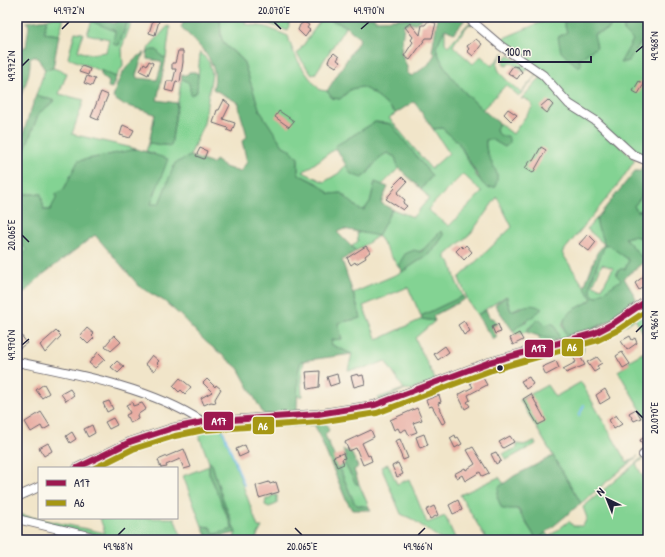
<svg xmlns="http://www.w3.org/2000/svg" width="665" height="557" font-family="'Patrick Hand',sans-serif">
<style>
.green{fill:#83d393;stroke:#527a67;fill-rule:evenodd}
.forest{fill:#6ab57d;stroke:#466c5c;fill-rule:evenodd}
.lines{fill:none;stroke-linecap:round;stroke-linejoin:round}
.stream{stroke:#75beed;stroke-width:2}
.building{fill:#e7a99f}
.minor-casing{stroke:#6a666d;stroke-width:10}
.minor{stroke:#fff;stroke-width:8}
.bus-1-casing{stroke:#fbf7ec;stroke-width:9}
.bus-2-casing{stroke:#fbf7ec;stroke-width:9}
.bus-1{stroke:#9d194f;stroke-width:6}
.bus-2{stroke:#a59713;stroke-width:6}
.ticks{fill:none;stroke:#22223b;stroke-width:1.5}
.bus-dot{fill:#22223b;stroke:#fbf7ec;stroke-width:1.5}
.line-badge{stroke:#fbf7ec;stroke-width:1.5}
.badge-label{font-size:11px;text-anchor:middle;font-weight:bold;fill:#fff}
.neatline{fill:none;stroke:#22223b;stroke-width:1.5}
.ticks-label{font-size:10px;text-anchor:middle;fill:#22223b}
</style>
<rect width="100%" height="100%" fill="#fbf7ec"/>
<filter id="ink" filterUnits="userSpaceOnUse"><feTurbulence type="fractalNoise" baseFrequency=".025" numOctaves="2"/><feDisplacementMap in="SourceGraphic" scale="8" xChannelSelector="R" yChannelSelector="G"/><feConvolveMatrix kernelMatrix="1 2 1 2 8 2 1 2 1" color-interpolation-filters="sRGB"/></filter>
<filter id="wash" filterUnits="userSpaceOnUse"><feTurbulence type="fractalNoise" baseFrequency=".012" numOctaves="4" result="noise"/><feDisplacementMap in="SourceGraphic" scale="16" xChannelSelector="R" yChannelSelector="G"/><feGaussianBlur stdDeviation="0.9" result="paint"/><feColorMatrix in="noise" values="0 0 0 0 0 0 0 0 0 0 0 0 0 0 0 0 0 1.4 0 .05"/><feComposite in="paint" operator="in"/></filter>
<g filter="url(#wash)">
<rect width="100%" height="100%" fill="#f1e5c9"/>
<g class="green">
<polygon points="52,17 64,17 59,35 44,33 47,19"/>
<path d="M 220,17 L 246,17 L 245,24 L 266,27 L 288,36 C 293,57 306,75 320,90 L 327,91 L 332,98 L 340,99 L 351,89 L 362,87 L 373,93 L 396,113 L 389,118 L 431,169 L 449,153 L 433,129 L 442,128 L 458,142 L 477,177 L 488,188 L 497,175 C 492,164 484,152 486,140 L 491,139 L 505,147 L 502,136 L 497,133 L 496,129 L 499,123 L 513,134 L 533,106 L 525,98 L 521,99 L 538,80 L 543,77 L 635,160 L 620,182 L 562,253 L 592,299 C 581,308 565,310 562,326 L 570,337 L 598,327 L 633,306 L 632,309 L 588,333 L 542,344 L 538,335 L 545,338 L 547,325 L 529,327 L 526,332 L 516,335 L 513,331 L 518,325 L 528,321 L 521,306 L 511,311 L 506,296 L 477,315 L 468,301 L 459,278 L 512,227 L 497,197 L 471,233 L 446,255 L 446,259 L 451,263 L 456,281 L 463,296 L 421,316 L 408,287 L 363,306 L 377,340 L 422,319 L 435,321 L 415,338 L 436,381 L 411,390 L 405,389 L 379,401 L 378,398 L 404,389 L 385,361 L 370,367 L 348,370 L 352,354 L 332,345 L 331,340 L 342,339 L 338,323 L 361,318 L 353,293 L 402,272 L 432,252 L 444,235 L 441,231 L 425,248 L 399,264 L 399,268 L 378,236 L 356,251 L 352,246 L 358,241 L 357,232 L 378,235 L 392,209 L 413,217 L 429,198 L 421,189 L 432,176 L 388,123 L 375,122 L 336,146 L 336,148 L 303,172 L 324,182 L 339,173 L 346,164 L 352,174 L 368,173 L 378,158 L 387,153 L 395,157 L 399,168 L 382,185 L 375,182 L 370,202 L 364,210 L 359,209 L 341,193 L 330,194 L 320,185 L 298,174 L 298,158 L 291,150 L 283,146 L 260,111 L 243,60 L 224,44 L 221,37 ZM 463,174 L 482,192 L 449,226 L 428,210 L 429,208 Z"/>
<polygon points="267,17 290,17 288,31 266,23"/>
<polygon points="323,17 346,26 315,74 312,75 297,54"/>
<polygon points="542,17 562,17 567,32 581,65 579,59 594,34 608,30 616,17 624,17 624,31 633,40 621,63 628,61 642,41 648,42 648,155 646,158 643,159 567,101 499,40 544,21"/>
<polygon points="129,19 132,21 122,47 123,66 116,77 68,58 75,32 83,33 78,51 89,54 106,52 109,39 87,34 92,21 115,31 119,45"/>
<path d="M 471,23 L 472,25 L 469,24 L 455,42 L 453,46 L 473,64 L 481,56 L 492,66 L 504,52 C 503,55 497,60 497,65 C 498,75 514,86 521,93 L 537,74 L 528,68 L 524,72 L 510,62 L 507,66 L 504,65 L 503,62 L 508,55 L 538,74 L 519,96 L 506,85 L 482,110 C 464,91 442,72 436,47 L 445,28 L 445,43 L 448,46 L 468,24 Z"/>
<polygon points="168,26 170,27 166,58 147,53 149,47"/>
<polygon points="200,52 209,62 212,74 204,123 190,156 175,164 159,204 151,205 155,154 146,151 149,143 171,146 182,75 198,78"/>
<polygon points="53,68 67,73 59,94 84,100 72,134 137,149 79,161 64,189 50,210 44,210 41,194 17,194 17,170 39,112 55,101 36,95 45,70"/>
<polygon points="648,188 648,211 637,211 634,206"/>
<path d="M 597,218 C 595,229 604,234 604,244 L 610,246 L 629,260 L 625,269 L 618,271 L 616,275 L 622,280 L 596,297 L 592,295 L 590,287 L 604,244 L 587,229 ZM 602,264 L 613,268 L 602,288 L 593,285 Z"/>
<polygon points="633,236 648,239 648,259 645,261 625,238"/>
<polygon points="17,240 27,250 17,260"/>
<polygon points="648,304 648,310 642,314 648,324 648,341 635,319 621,328 619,324 635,313 638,317 642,314 639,310"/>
<polygon points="581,340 584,343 583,352 581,354 578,350 571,355 566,344"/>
<polygon points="648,350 648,422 618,371 629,364 628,361"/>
<polygon points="516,358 516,361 467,378 469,373"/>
<polygon points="301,361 304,361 301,379 302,396 297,396 298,372"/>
<polygon points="581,382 627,463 638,456 581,503 520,400 547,385 555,397"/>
<polygon points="326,416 329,420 313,421 315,425 257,427 256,420"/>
<polygon points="225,423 226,426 222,427 258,527 262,527 255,540 233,540 236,533 220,491 212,464 209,462 197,430 179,433 178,429 208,424 209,428 213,427 213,424"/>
<polygon points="534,441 536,444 506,460 503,454 517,448 517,444 524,445"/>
<polygon points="128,447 129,450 91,468 85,468"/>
<polygon points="648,453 648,455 636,464 648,486 648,540 551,540 549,537 545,540 538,540 546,533 549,537 569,521 573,526 583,526 587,518 583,507"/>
<polygon points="345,464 356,484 359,484 369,507 357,505 354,502 339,467"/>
<polygon points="388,464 397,484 409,479 427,523 445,516 456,540 442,540 412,519 401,514 381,467"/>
<polygon points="209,466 209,473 233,530 215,534 210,527 202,526 183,476"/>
<polygon points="499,477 504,484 499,487 517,509 537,540 487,540 460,495"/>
<polygon points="277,495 277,504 269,507 265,505 266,499 270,499 271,496"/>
<polygon points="17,514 105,533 100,518 174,518 183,540 116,540 17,517"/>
<polygon points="57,532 94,540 45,540"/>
</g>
<g class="forest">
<polygon points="117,17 129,17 119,45 115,45 113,42 115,31 93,22 91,20 94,18 115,23 117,21"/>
<path d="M 186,17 L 220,17 L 221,37 L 224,44 L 243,60 L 260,111 L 283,146 L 291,150 L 298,158 L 298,174 L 320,185 L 330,194 L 341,193 L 359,209 L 364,210 L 370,202 L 375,182 L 388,187 L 381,203 L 392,209 L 378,236 L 344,229 L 337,232 L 356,251 L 342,260 L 361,318 L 338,323 L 342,339 L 331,340 L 332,345 L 352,354 L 301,361 L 298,372 L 297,413 L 264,415 L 238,368 L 205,341 L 180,315 L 164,301 L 140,287 L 95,235 L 41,276 L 17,300 L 17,260 L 27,250 L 17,240 L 17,194 L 41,194 L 44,210 L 50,210 L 56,199 L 56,194 L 64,189 L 78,161 L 137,149 L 168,159 L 151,204 L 159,204 L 175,163 L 190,156 L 213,164 L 215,160 L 225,167 L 240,172 L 247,162 L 242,141 L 247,137 C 245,124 239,115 239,103 L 213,89 C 221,62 198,45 181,27 Z"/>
<path d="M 323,17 L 374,17 L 375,20 C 392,20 408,17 424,17 L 416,23 L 404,24 L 401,52 L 407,67 L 407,73 L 412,76 L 428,65 L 435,54 L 432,51 L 437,22 L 436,17 L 466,18 L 454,33 L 445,29 L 436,47 C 443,75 476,105 499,123 L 496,129 L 497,133 L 502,136 L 508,136 L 510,143 L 505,147 L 491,139 L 486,140 C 484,153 493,162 497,174 C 498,178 496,183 496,187 L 488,188 L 482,183 L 458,142 L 442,128 L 433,129 L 415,103 L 413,102 L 396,113 L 373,93 L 362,87 L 351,89 L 340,99 L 332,98 L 327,91 L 360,39 L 346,26 Z"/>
<polygon points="562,17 616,17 608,30 594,34 597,47 579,59 581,65 578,67 561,52 558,37 567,32"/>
<polygon points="624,17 648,17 648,42 642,41 628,61 620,63 633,40 624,31"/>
<path d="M 47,19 L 44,33 L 59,35 L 53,68 L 45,70 L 37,57 L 30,57 C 31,74 25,88 17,102 L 17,48 L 26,47 L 29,26 L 27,22 Z"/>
<path d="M 151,50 L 157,50 L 162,57 L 166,58 L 157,100 L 177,103 L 171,146 L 149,143 L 155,114 L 122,104 L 113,98 C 120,73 124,68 144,52 L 136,75 L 137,78 L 157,80 L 162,64 L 160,61 L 147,59 L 147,53 Z"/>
<polygon points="100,70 116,77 112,88 108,87 109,82 102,76"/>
<polygon points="189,72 195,72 198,74 197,92 191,95 189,83 181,78 182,75 187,75"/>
<polygon points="36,95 55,101 39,113 17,170 17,151"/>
<path d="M 375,122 L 391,124 L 432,176 L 421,189 L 398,167 L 395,157 L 387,153 C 375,159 372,170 362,178 L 351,174 L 335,146 Z"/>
<path d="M 644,162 L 648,164 L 648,188 L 634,206 L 637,211 L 648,211 L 648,239 L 633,236 L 625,238 L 645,261 L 624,278 L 636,298 C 628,317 588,330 569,337 L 566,335 C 557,311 577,311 592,299 L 584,287 L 597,253 L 604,244 C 604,234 595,229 597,218 L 635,171 L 640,171 ZM 605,244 L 610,246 L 629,260 L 625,269 L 620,269 L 616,275 L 621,280 L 596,297 L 592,295 C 587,279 601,260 605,244 Z"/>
<polygon points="441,231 444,235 432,252 402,272 399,264 405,254 414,250 421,252"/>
<polygon points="463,296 465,299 433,316 435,321 422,319 421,316"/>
<path d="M 507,296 L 507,301 L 511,311 C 522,308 530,301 542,309 C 533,318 521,322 513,331 L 495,305 Z"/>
<polygon points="486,310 489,317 494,319 498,324 492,327 497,337 493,340 477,315"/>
<polygon points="537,320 542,321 545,325 551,323 555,325 559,337 557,339 545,338 526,332"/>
<polygon points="313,421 325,421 329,430 325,435 354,502 357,505 369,507 371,510 352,510 346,500"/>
<polygon points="343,450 351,452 358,467 354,470 359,484 356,484 344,463 346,457"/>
<polygon points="553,456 581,503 537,540 518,509 502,509 497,497 499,487 514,476"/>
<polygon points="209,462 212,464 220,491 236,533 222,536 206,536 202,526 210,527 215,534 233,529 209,473"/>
</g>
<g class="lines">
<g class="stream">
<polyline points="579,416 584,405"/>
<polyline points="223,431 244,485"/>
</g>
</g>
<g id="blocks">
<g class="building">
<polygon points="153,20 159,21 155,35 149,33"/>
<polygon points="428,21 436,23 432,38 426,38 410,60 404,56 413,42 411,40 413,37 405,27 410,23 420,35 422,25 425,25"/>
<polygon points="304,22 309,25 307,28 310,30 305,37 298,30 300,25"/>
<polygon points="476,39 482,44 473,56 467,51 469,49 467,46"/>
<polygon points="178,51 183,51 183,62 180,82 176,81 173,92 165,90 167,81 173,81 176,69 172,69 172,63 175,63"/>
<polygon points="334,53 339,57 337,60 340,62 336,67 328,62 330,57"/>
<polygon points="149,61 153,63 148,75 140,71 144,63 147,65"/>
<polygon points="82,66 90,69 88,75 79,72"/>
<polygon points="513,66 518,67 522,72 517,79 508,73"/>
<polygon points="87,76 95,79 92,86 84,83"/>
<polygon points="639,81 644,84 638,94 633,91"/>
<polygon points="101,92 108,95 98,120 91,117"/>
<polygon points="224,100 230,105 223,119 235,123 232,132 227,130 228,128 213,123 217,110 219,110"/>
<polygon points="548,100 553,105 547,113 540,107"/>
<polygon points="508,109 517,115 511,121 504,114"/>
<polygon points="279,111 294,121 289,127 275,117"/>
<polygon points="123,125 134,130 130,138 120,135"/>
<polygon points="541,147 546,150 533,173 525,168 531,160 533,161"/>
<polygon points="200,148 207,151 204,159 196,156"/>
<polygon points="402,177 407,182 397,193 405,200 403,203 407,206 403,210 386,199 395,188 393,186"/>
<polygon points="588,234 596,242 589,251 579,244"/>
<polygon points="466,245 472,252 464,260 456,251 461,246 463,248"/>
<polygon points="366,246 370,252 365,256 366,258 356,264 355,262 351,265 347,258"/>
<polygon points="648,273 648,282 639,290 635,283"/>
<polygon points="464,321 470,331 464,335 458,325"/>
<polygon points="498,324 501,332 495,334 492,327"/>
<polygon points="87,328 94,334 92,336 94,338 88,344 80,336"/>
<polygon points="17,330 27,343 17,350"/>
<polygon points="56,331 61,336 45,353 40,345"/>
<polygon points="519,333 523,340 513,345 510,338"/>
<polygon points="114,335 121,342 111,351 105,346"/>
<polygon points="630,336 632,340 635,338 637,343 627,350 621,341"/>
<polygon points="445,346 449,352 438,360 434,354"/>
<polygon points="577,351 585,365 566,373 563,369 576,362 572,355"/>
<polygon points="98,352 105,359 95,368 89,363"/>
<polygon points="622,352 630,364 623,368 616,356"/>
<polygon points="152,355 159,361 157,363 159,365 154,371 145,364"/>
<polygon points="597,357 602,363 597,366 599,369 594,372 587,362"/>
<polygon points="117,361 124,367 118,373 111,367"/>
<polygon points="556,361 559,368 546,375 542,367"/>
<polygon points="320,371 319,387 308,389 306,372"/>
<polygon points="337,374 339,383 330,386 327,377"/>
<polygon points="358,374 359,376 363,375 365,384 354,387 351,376"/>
<polygon points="482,376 487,385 468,395 470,400 467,402 470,406 465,409 458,395 473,387 470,383"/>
<polygon points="529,377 533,384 526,389 521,381"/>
<polygon points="180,378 191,387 185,394 181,390 179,392 173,386"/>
<polygon points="207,379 215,387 216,385 221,389 215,399 216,403 211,402 204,405 201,398 212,392 203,383"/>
<polygon points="44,384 49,393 42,398 36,390"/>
<polygon points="70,389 74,395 66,401 61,394"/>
<polygon points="605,389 610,398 600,404 596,395"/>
<polygon points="531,394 546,421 538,425 523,399"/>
<polygon points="439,395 441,402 438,403 446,422 442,424 432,406 429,407 426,400"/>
<polygon points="109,401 113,409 107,412 103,403"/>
<polygon points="132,402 133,406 142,403 146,409 137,415 138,419 130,423 126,415 130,413 126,405"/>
<polygon points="417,408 422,420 413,423 417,432 409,435 406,429 400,432 398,428 394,430 390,420"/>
<polygon points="636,409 641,418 634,421 629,413"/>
<polygon points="41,412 50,426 43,430 41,426 31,432 25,422"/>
<polygon points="616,415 622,424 614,429 609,420"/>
<polygon points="113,418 117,425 109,429 105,422"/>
<polygon points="92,425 95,433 88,437 84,429"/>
<polygon points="371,430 374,437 362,443 368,456 370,455 372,461 363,465 356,448 349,451 345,442"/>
<polygon points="72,432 76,439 70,443 66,436"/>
<polygon points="424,434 428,445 420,448 416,437"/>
<polygon points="455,435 456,438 458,437 462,444 455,448 450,438"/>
<polygon points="648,435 648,443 643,446 640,440"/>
<polygon points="510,436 514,442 503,448 499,442"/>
<polygon points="400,439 408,458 403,460 395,441"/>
<polygon points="48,443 52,451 44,456 39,448"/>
<polygon points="245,445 248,453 239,457 236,449"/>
<polygon points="473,447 489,473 482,476 480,472 465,481 462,475 457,478 454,474 465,468 466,470 475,464 467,450"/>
<polygon points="184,449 191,467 184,469 180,459 166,465 167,467 161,468 158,460"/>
<polygon points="496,452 501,461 496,464 491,454"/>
<polygon points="343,453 345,458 342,459 344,464 337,467 333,457"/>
<polygon points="398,463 403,474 397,477 392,466"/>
<polygon points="269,482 270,484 276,482 279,492 259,498 256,486"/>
<polygon points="458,500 462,510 453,514 449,505"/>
<polygon points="434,506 438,515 430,519 426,510"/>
</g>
</g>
</g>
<g filter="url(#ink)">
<use href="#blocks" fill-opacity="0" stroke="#6a666d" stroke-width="1"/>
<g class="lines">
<defs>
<g id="minor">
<polyline points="467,17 501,46 543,75 569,104 596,121 633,155 648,161"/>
<path d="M 17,362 C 76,374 152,388 203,422"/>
<polyline points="643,455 648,451"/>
<polyline points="77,468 130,442 173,428 203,422 318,414 375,405 490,362 595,333 614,323 648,300"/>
<polyline points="17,497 39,487"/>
<polyline points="17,519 105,540"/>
</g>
</defs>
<use href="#minor" class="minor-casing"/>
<use href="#minor" class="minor"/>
<defs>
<polyline id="bus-1" points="77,468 130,442 173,428 203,422 318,414 375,405 490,362 595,333 614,323 648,300"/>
<polyline id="bus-2" points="95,468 133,449 175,436 204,430 319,422 377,413 492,370 598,340 618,330 648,310"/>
</defs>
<use href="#bus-1" class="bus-1-casing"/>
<use href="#bus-2" class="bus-2-casing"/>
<use href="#bus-1" class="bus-1"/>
<use href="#bus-2" class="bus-2"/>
</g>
</g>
<path class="ticks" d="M 274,22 L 281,29M 62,29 L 69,22M 361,29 L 369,22M 636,52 L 643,46M 22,66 L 29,59M 22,235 L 29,242M 636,332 L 643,325M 22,345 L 29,339M 636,411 L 643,418M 295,528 L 302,535M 118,535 L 125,528M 418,535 L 425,528"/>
<circle class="bus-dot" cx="500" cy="368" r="3.5"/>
<g class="line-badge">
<rect x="561" y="338" width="23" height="19" rx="4" fill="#a59713"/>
<rect x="524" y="339" width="30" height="19" rx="4" fill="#9d194f"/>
<rect x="203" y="411" width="31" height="20" rx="4" fill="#9d194f"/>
<rect x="252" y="416" width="23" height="19" rx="4" fill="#a59713"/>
</g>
<g class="badge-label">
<text x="572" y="351">A6</text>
<text x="539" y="352">A17</text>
<text x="219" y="425">A17</text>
<text x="263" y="430">A6</text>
</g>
<rect width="665" height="557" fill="none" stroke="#fbf7ec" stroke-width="44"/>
<rect x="38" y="467" width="140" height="52" fill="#fbf7ec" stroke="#a4a2a5"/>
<rect x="46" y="480" width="20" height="6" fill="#9d194f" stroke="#a4a2a5"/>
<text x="74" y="487" font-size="12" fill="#22223b">A17</text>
<rect x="46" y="500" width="20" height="6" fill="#a59713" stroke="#a4a2a5"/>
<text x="74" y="507" font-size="12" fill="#22223b">A6</text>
<g transform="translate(607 499) rotate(317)" stroke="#fbf7ec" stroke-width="3" paint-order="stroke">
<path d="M0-3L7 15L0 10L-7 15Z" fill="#22223b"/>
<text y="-6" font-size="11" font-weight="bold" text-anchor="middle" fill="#22223b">N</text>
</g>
<path d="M499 56v6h92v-6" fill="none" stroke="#22223b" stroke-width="2"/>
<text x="505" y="56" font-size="12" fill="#22223b" stroke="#fbf7ec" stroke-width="3" paint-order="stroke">100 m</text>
<rect x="22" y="22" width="621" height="513" class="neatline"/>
<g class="ticks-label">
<text x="69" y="14">49.972°N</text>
<text x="274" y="14">20.070°E</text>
<text x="369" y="14">49.970°N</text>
<text transform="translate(654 46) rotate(-90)" y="4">49.968°N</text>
<text transform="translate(11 66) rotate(-90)" y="4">49.972°N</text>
<text transform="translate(11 235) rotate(-90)" y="4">20.065°E</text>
<text transform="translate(654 325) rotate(-90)" y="4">49.966°N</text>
<text transform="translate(11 345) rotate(-90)" y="4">49.970°N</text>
<text transform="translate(654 418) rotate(-90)" y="4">20.070°E</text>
<text x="118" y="550">49.968°N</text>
<text x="302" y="550">20.065°E</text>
<text x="418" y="550">49.966°N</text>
</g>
</svg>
